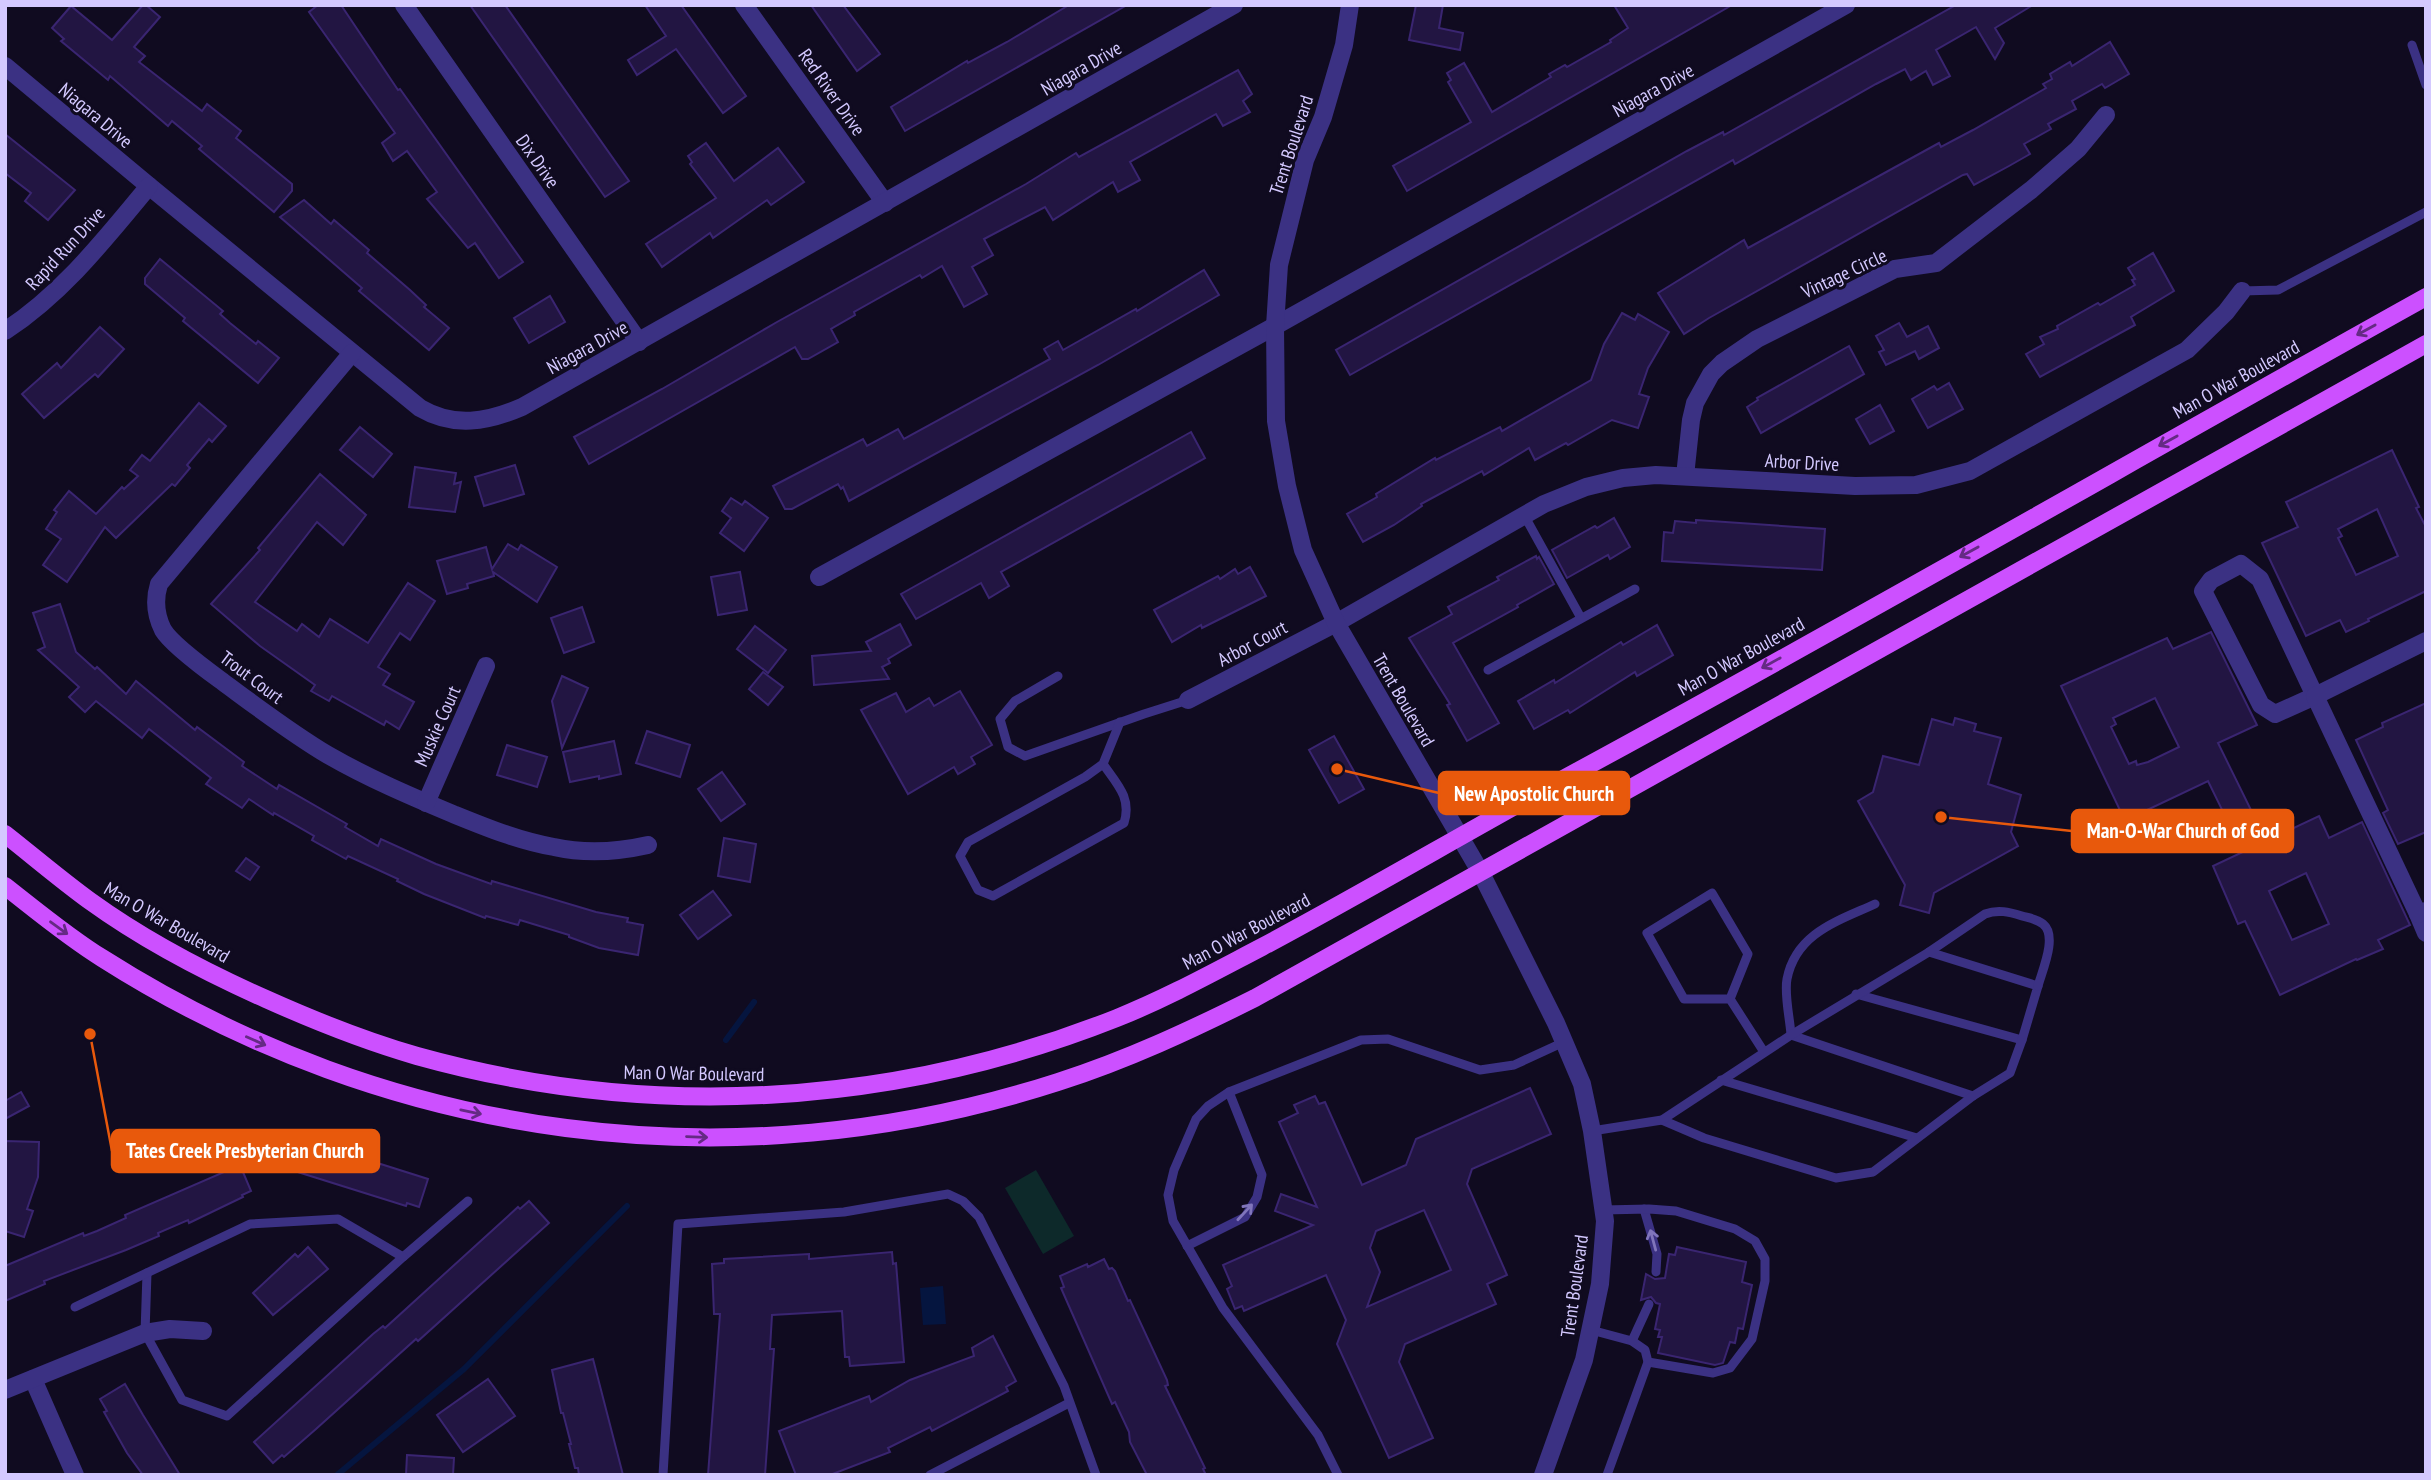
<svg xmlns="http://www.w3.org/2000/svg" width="2431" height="1480" font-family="'PT Sans Narrow',sans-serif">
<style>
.green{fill:#0d292a}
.water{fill:#05153f}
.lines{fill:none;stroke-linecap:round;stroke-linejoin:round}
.stream{stroke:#05153f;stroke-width:6}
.building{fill:#221542;stroke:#3a2571;stroke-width:2;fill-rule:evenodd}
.service{stroke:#3b3183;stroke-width:9}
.minor{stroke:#3b3183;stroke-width:18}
.tertiary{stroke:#3b3183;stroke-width:18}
.primary{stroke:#cc50ff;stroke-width:18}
.oneway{stroke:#652a84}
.oneway2{stroke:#8075bb}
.labels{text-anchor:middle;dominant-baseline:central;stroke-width:6;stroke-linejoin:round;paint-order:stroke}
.street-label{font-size:19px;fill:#d4c9ff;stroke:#100b20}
.leader{fill:none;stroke:#e8590c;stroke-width:2.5}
.callout-dot{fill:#e8590c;stroke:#100b20;stroke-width:2.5}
.callout{fill:#e8590c;stroke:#e8590c;stroke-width:2.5}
.callout-label{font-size:21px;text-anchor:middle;font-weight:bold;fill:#fff}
</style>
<rect width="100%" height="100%" fill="#100b20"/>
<polygon class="green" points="1036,1170 1074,1236 1043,1254 1005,1188"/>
<polygon class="water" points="943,1286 946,1324 923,1325 920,1288"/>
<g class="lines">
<g class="stream">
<polyline points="726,1040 754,1002"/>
<polyline points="337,1475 464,1369 627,1206"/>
</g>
</g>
<g class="building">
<polygon points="143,5 146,5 160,17 134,47 145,56 139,62 202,111 207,104 241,131 236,138 292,184 292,191 274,212 199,149 202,146 172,121 168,126 110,76 108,80 61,41 64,39 52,28 71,6 112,40"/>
<polygon points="318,5 341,5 398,90 400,89 523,262 499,278 475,243 468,248 427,199 437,192 407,151 393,161 382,143 395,133 309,12"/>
<polygon points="470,5 505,5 629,181 605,197"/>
<polygon points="645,5 681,5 746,96 723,113 676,49 637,75 628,60 666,36"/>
<polygon points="811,5 843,5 880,54 857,71"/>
<polygon points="1069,5 1127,5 905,131 891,107 967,61 968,63 1007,42"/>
<polygon points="1416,5 1443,5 1439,28 1463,33 1460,50 1409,40"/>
<polygon points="1614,5 1732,5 1407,191 1393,166 1471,122 1448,82 1451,80 1447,73 1464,63 1492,112 1551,77 1549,74 1565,65 1567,67 1611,42 1610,40 1628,28"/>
<polygon points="1956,5 2033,5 1995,28 2004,43 1995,59 1976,27 1936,50 1950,76 1933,85 1926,71 1911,80 1905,69 1876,84 1735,164 1733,160 1350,375 1336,350 1687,151 1723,132 1724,135"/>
<polygon points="2110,42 2129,74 2105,88 2102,84 2072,101 2076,109 2048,124 2051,129 2024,144 2030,154 2009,166 1974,185 1967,174 1963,175 1709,318 1684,334 1658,293 1744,240 1748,248 1939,143 1941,147 1973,130 2046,88 2043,84 2052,79 2050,74 2070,62 2072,66"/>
<polygon points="1238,70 1252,94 1243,101 1250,112 1223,126 1216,114 1130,162 1140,180 1118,192 1113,182 1053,220 1045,207 984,239 993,255 972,267 987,294 964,307 942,266 922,278 920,275 854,312 855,315 831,329 838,342 808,359 802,359 795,347 589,464 574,437 662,389 777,322 1026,184 1076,153 1079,157"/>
<polygon points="5,134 75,190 48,220 25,201 31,193 5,173"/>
<polygon points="706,143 734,181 778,148 804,182 771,205 767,200 713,238 710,233 662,267 646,244 716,198 690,164 692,162 688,156"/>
<polygon points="304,200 331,224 334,220 369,250 367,253 410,290 426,305 424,307 449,328 429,350 359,291 362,288 280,217"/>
<polygon points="2153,253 2174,291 2131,317 2135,325 2040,377 2026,354 2044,344 2040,337 2058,329 2057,326 2098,303 2100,305 2135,285 2132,280 2135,279 2128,268"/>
<polygon points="160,259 223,311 220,314 230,323 256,344 258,341 279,358 258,383 183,321 185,318 145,284 145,278"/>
<polygon points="1204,270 1219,295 1098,365 849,501 843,487 841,489 838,484 792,509 785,509 773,486 863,439 867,446 898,429 904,439 1050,359 1044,349 1058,341 1063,350 1136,309 1137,311"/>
<polygon points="550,296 565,322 529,343 514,318"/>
<polygon points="1622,313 1635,320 1638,314 1669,332 1648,368 1639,394 1649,397 1638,428 1612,420 1568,445 1566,443 1535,460 1529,448 1484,475 1482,471 1421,504 1422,506 1394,525 1363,542 1347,514 1377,497 1376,494 1435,458 1436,460 1500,427 1502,431 1591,380 1604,344"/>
<polygon points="1899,323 1907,337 1928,326 1939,348 1919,359 1915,351 1886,365 1879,352 1884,350 1876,336"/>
<polygon points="100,327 124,349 98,377 95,374 44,418 22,394 57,363 61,368"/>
<polygon points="1849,346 1864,374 1761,433 1747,407 1758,400 1757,398"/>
<polygon points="1949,383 1963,409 1928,428 1912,399 1934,386 1937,390"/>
<polygon points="199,403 226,426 212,442 209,439 187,465 190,468 175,486 172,484 116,538 105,527 67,582 43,565 61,539 46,529 57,512 54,510 69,491 96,514 122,487 124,489 138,476 130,470 142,455 150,461"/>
<polygon points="1880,405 1894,431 1870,444 1856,419"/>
<polygon points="360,427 392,454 373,477 340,450"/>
<polygon points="1191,432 1205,458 1001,572 1009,586 989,598 981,583 916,619 901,594"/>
<path d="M 2392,450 L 2419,507 L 2416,508 L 2426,527 L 2426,591 L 2368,619 L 2369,621 L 2346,632 L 2340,620 L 2306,636 L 2262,543 L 2298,527 L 2286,502 ZM 2377,509 L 2398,556 L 2356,575 L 2338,538 L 2342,536 L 2338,529 Z"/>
<polygon points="515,465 524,494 484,506 475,477"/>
<polygon points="415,467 456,473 454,484 461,482 455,512 409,507"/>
<polygon points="320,474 366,515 343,545 317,522 255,602 297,631 302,624 319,637 330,619 368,643 408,583 435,601 410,640 400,633 378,667 390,674 383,685 414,702 399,729 386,721 384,725 332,696 329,701 311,691 315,685 260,646 211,604 260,550 258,548"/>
<polygon points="731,498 742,505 745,501 768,518 744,551 720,533 731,518 722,511"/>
<polygon points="1614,518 1630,547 1610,559 1608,555 1567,578 1552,550 1595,526 1597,528"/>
<polygon points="1696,520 1825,529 1822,570 1662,561 1664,532 1673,533 1675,521 1696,523"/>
<polygon points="508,544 518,550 521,545 557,567 537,602 493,572 494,576 467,584 468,588 447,594 437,561 486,547 492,569"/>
<polygon points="1536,556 1537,559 1539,557 1554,584 1517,605 1518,607 1453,643 1499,723 1467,741 1447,705 1450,704 1409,638 1452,614 1448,607 1499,580 1497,577"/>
<polygon points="1250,567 1266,596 1202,628 1201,625 1172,642 1154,610 1218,576 1220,579 1235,569 1238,574"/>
<polygon points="740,572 747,610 718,615 711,577"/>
<polygon points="60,604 76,652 95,669 97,667 126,694 136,681 195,730 197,727 244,762 242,766 277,789 279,785 347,824 345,827 378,846 381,839 436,864 491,884 492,881 596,912 628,918 627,922 643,925 638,955 599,948 569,937 569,935 520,920 518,925 486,916 485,918 424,894 397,881 398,879 348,856 346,859 312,840 314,836 274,813 273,815 249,799 242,808 206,784 211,778 149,729 142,738 96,701 85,712 69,697 79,687 38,650 45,647 33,613"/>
<polygon points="582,607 594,642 564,653 551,618"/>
<polygon points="900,624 911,645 888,659 890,663 882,667 889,679 814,685 812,656 871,651 866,642"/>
<polygon points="1657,625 1673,655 1637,676 1635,672 1570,713 1568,710 1534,729 1518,701 1554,680 1555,683 1621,642 1623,645"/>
<polygon points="755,626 786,650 768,673 737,649"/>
<path d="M 2211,632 L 2257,725 L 2218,743 L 2251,810 L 2228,822 L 2208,781 L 2147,810 L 2148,812 L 2126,823 L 2061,686 L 2167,638 L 2173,649 ZM 2155,698 L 2179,747 L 2148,762 L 2137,765 L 2136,761 L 2129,764 L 2111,727 L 2116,724 L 2113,718 Z"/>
<polygon points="763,672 783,687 768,705 749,689"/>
<polygon points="562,676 588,688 562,748 552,701"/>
<polygon points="960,691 992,745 971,757 975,764 958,774 954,767 908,794 861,710 896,693 906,712 929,698 934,706"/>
<polygon points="2426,703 2426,832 2398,844 2383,813 2388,810 2356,740 2383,727 2382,723"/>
<polygon points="1955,718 1976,724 1974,731 2001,738 1988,784 2021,795 2011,832 2018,846 1934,893 1929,913 1900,905 1905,885 1858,801 1873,792 1883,756 1919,765 1932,719 1953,725"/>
<polygon points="647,731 690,745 680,777 636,763"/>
<polygon points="1334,736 1364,789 1339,803 1309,750"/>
<polygon points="614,741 621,774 599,779 599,776 570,782 563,752"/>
<polygon points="507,745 547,757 537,787 497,775"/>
<polygon points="722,772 745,804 721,821 698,789"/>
<path d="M 2319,816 L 2329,838 L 2362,822 L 2410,925 L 2378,940 L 2383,949 L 2357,960 L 2356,959 L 2280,995 L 2245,921 L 2238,924 L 2213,866 ZM 2306,873 L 2329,924 L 2292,940 L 2269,891 Z"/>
<polygon points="724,838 756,844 750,882 718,876"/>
<polygon points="246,858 259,867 250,880 236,871"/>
<polygon points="713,891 731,915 698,939 680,915"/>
<path d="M 1530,1088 L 1551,1134 L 1472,1169 L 1467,1184 L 1507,1275 L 1487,1284 L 1496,1304 L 1405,1344 L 1399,1362 L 1433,1438 L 1389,1458 L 1337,1344 L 1346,1320 L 1326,1275 L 1244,1311 L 1242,1306 L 1235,1309 L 1227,1289 L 1232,1286 L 1223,1265 L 1313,1225 L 1275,1211 L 1281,1194 L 1317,1207 L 1279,1122 L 1298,1113 L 1294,1105 L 1315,1096 L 1319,1104 L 1325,1102 L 1362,1185 L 1406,1165 L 1416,1139 ZM 1424,1210 L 1451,1270 L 1367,1307 L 1380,1272 L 1370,1248 L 1376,1231 Z"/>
<polygon points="21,1092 29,1106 5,1119 5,1101"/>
<polygon points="294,1140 307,1144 308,1141 428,1179 419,1207 407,1203 406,1206 285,1168"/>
<polygon points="5,1141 39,1142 38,1177 27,1209 33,1211 24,1237 5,1231"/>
<polygon points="240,1165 251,1191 242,1195 243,1197 189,1223 188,1220 158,1233 159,1236 126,1250 44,1281 45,1284 5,1301 5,1266 83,1233 84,1236 97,1231 126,1218 125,1215"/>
<polygon points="529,1201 549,1223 418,1341 416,1339 316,1429 284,1457 282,1455 273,1463 254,1442 373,1334 383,1326 385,1328 518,1207 520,1209"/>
<polygon points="308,1247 328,1269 273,1315 253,1293 295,1254 298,1257"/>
<polygon points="1677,1247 1746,1262 1742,1282 1752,1285 1743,1329 1738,1328 1735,1343 1730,1342 1723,1363 1715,1365 1658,1353 1662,1337 1658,1337 1660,1330 1655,1329 1660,1304 1656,1303 1651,1297 1641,1300 1646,1274 1655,1279 1665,1278 1669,1254 1675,1255"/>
<polygon points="892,1252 893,1264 896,1263 904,1362 850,1366 849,1357 845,1357 842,1311 772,1315 770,1349 774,1349 765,1475 708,1475 720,1314 714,1314 712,1264 724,1263 724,1259 809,1254 809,1259"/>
<polygon points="1104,1259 1109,1269 1112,1268 1115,1271 1128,1301 1130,1300 1167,1380 1168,1385 1165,1386 1205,1468 1203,1469 1206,1475 1147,1475 1130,1442 1129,1432 1115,1402 1112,1404 1061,1288 1064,1287 1060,1276 1087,1264 1088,1267"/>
<polygon points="993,1336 1016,1381 1006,1387 1008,1391 932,1431 930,1427 888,1448 890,1452 830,1475 796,1475 779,1431 869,1396 871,1402 910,1380 974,1356 972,1348"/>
<polygon points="593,1359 623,1475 579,1475 578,1468 575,1468 569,1444 571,1444 563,1413 561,1413 552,1370"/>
<polygon points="488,1379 515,1416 463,1452 437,1415"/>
<polygon points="125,1384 143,1415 180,1475 143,1475 127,1453 104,1412 107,1411 100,1399"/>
<polygon points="407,1455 454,1458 453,1475 406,1475"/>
</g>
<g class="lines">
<g class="service">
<polyline points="2412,45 2426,85"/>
<polyline points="2242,291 2278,290 2426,212"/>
<polyline points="1524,515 1581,618"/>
<polyline points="1488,670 1635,589"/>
<polyline points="1058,676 1015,701 1000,719 1008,747 1025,756 1144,714 1188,700"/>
<path d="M 1103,764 C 1117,784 1132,798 1124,823 L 993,896 L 978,890 L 960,856 L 968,842 L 1085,777 L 1103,764 L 1120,722"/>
<path d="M 1875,904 C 1838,921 1796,933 1787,979 C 1784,994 1790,1019 1791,1035 L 1973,1096"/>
<polyline points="1856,994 2022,1040"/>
<polyline points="1730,999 1684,999 1647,933 1712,893 1748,954 1730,999 1764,1052"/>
<polyline points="1721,1080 1917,1138"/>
<polyline points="1662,1120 1704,1138 1836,1178 1873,1172 1973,1096 2010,1073 2022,1040 2038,986 1929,952"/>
<path d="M 1592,1131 L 1662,1120 L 1791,1035 L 1929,952 L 1985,914 C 1998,909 2009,912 2022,916 C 2029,918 2037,919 2043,924 C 2058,936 2042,971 2038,986"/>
<polyline points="1644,1209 1657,1254 1656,1272"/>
<polyline points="1603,1210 1649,1209 1676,1211 1735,1229 1755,1241 1765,1259 1765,1281 1752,1339 1730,1368 1713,1373 1648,1362"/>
<polyline points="1187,1246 1245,1217 1257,1197 1262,1175 1229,1092"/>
<polyline points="147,1273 145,1333 182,1400 227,1416 403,1257 468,1201"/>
<polyline points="75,1307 250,1224 338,1219 403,1257"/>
<polyline points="1591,1330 1632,1341 1645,1350 1648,1362 1607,1475"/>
<polyline points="1632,1341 1649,1304"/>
<polyline points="663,1475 678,1224 844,1212 948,1194 963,1201 979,1217 1064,1386 1096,1475"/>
<polyline points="930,1475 1069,1403"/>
<polyline points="1338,1475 1318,1435 1223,1308 1173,1221 1168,1195 1174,1170 1196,1119 1208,1106 1229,1092 1361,1040 1388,1039 1480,1070 1514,1065 1564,1042"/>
</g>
<g class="minor">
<polyline points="404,5 639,342"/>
<polyline points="744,5 885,203"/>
<path d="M 5,66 L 149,186 L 420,408 C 454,428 487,422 522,407 L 1234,5"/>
<path d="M 5,331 C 63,293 105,239 149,186"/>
<path d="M 352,353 L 159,584 C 154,600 155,614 163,630 C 172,645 208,671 223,682 C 257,707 291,733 328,755 C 368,778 410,796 453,814 C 485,827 519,841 554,847 C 585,854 617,852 648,845"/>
<polyline points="1685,476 1691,420 1695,403 1711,374 1722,363 1757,339 1895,269 1936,263 2031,190 2078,149 2106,115"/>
<polygon points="2241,564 2260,579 2315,696 2275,714 2261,705 2203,591 2211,580"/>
<polyline points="819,577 1275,326 1846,5"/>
<polyline points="1188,700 1336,623 1544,504 1586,487 1623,478 1656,475 1855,486 1916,485 1970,471 2187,350 2226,312 2242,291"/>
<polyline points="426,803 486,666"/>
<polyline points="2426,911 2418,914 2426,933"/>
<polyline points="2418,914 2315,696 2426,641"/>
<polyline points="33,1379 75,1475"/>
<polyline points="5,1390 145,1333 170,1329 203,1331"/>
</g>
<polyline class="tertiary" points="1350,5 1344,45 1323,117 1305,160 1279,265 1275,326 1276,421 1287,486 1303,550 1336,623 1481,873 1556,1023 1582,1084 1592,1131 1605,1221 1600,1284 1584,1360 1543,1475"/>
<g class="primary">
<path d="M 5,834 C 33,856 61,880 90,901 C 144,940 205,972 266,999 C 315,1021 365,1041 417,1056 C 650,1121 893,1107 1117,1018 C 1167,998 1214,972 1262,947 C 1369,890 1473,828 1580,770 C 1864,616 2144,454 2426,297"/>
<path d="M 5,886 C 37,911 68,937 102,958 C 390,1141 733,1187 1058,1082 C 1127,1060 1191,1030 1255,998 L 2426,344"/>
</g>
</g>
<defs><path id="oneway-shaft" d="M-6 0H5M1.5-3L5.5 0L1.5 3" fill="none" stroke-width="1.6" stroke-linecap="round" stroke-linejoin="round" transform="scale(1.75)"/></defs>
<g class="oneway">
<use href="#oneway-shaft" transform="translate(2366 330) rotate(151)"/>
<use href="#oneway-shaft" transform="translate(2168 441) rotate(151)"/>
<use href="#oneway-shaft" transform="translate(1969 552) rotate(151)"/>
<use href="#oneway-shaft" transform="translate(1771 663) rotate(151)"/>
<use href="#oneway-shaft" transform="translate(59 928) rotate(36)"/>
<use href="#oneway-shaft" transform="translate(256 1041) rotate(24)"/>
<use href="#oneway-shaft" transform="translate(471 1112) rotate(12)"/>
<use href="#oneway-shaft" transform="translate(697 1137) rotate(2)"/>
</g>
<g class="oneway2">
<use href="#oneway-shaft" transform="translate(1245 1212) rotate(-47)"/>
<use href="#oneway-shaft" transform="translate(1653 1240) rotate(-105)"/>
</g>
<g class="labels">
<g class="street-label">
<text transform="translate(1081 68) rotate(-30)">Niagara Drive</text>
<text transform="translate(1653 90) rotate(-29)">Niagara Drive</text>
<text transform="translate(832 92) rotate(55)">Red River Drive</text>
<text transform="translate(96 115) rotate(40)">Niagara Drive</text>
<text transform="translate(1291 145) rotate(-72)">Trent Boulevard</text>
<text transform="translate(538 161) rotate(55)">Dix Drive</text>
<text transform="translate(65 248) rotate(-47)">Rapid Run Drive</text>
<text transform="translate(1844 273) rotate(-25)">Vintage Circle</text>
<text transform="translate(587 347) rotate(-29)">Niagara Drive</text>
<text transform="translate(2236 379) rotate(-29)">Man O War Boulevard</text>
<text transform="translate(1802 462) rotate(3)">Arbor Drive</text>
<text transform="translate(1252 643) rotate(-28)">Arbor Court</text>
<text transform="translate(1741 656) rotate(-29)">Man O War Boulevard</text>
<text transform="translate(252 677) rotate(37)">Trout Court</text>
<text transform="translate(1404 700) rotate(60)">Trent Boulevard</text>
<text transform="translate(437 726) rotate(-66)">Muskie Court</text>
<text transform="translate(167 922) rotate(30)">Man O War Boulevard</text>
<text transform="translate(1246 931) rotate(-28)">Man O War Boulevard</text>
<text transform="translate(694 1073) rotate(1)">Man O War Boulevard</text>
<text transform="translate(1574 1286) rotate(-82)">Trent Boulevard</text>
</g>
</g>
<path class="leader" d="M1337 769L1439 793M1941 817L2072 831M90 1034L112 1151"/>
<g class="callout-dot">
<circle cx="1337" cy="769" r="7"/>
<circle cx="1941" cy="817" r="7"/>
<circle cx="90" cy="1034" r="7"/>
</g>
<g class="callout">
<rect x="1439" y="772" width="190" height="42" rx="7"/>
<rect x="2072" y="810" width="221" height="42" rx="7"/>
<rect x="112" y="1130" width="267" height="42" rx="7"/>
</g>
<g class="callout-label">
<text x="1534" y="801">New Apostolic Church</text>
<text x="2183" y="838">Man-O-War Church of God</text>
<text x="245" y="1158">Tates Creek Presbyterian Church</text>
</g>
<rect width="2431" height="1480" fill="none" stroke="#d4c9ff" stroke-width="14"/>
</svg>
